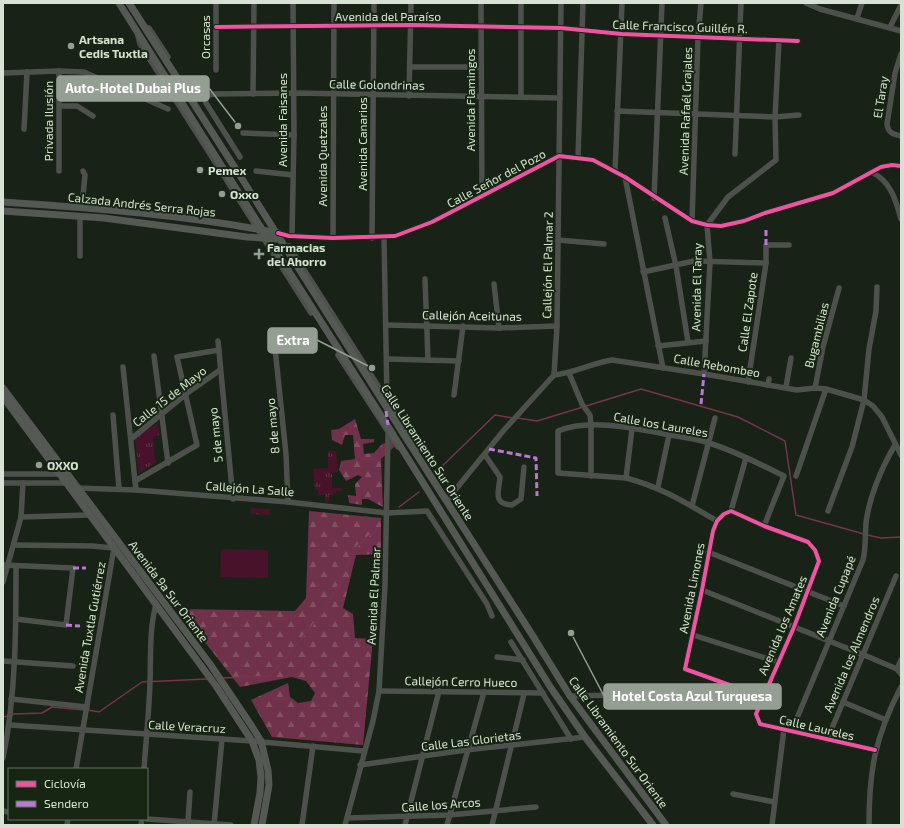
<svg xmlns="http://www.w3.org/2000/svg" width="904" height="828" font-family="'Exo 2',sans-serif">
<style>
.green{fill:#48132a}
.forest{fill:url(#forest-firs)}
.park{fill:url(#park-tufts)}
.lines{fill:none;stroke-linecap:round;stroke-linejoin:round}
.stream{stroke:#77344e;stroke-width:1.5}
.minor{stroke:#4d514c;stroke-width:5.5}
.major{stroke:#545953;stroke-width:7}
.major-bridge{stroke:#545953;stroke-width:7}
.quiet{stroke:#ba77d6;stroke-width:3;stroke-dasharray:6 3;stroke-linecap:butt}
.cycleway-casing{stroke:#162612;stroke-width:6}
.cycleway{stroke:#f153a3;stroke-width:4}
.poi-dot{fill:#949e92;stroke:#162612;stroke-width:1.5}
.labels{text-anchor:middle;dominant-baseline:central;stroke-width:4;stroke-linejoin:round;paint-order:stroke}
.street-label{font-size:12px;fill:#d7e1d4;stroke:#162612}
.poi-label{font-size:12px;font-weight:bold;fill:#d7e1d4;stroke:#162612;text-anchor:start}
.leader{fill:none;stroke:#949e92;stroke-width:1.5}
.callout-dot{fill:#949e92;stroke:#162612;stroke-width:1.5}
.callout{fill:#949e92;stroke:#949e92;stroke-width:1.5}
.callout-label{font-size:13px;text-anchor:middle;font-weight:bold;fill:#fff}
</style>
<defs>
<pattern id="forest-firs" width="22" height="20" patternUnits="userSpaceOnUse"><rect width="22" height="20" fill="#70314a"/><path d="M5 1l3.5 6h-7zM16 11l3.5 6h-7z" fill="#844f63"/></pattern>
<pattern id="park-tufts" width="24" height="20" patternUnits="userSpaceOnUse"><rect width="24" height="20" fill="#48132a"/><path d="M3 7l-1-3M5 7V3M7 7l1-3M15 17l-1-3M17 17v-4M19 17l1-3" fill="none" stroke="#623548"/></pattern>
</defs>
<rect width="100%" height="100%" fill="#192216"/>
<polygon class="green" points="221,549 268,550 268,578 220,577"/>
<g class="forest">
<polygon points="355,419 361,439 374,439 374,442 363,444 364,454 374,453 382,444 392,441 394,447 381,459 383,507 368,499 362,499 362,505 349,503 348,495 356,496 355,484 362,477 358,475 346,481 339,470 341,461 355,459 353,435 345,435 342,445 332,440 331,430 339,429"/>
<polygon points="309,511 381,518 381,554 356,555 343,608 353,614 355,638 373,639 363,745 272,737 251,700 288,683 290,697 298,703 311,701 315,693 306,681 292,677 240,687 179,609 295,611 306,598"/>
</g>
<g class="park">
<polygon points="158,423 160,435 153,437 155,460 157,461 139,473 135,438"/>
<polygon points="328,451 336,451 338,472 332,473 332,488 342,488 341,491 336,491 336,494 329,495 329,502 325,502 325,495 319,495 318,490 315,489 313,469 328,468"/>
<polygon points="251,508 269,509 269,515 251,514"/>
</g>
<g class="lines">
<g class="stream">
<polyline points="586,406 641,389 738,417 785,441 796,515 864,534"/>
<polyline points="517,418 537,421 583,407"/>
<polyline points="436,472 495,415 513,418"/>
<polyline points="399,507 419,492"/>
<polyline points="867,535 881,538 901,537"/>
<polyline points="223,678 270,676 327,608 356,547 378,528"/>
<polyline points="88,710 99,712 142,682 207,679"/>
<polyline points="12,715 13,714 42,713 52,707 85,710"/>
<polyline points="3,717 8,716"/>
</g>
<g class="minor">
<polyline points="216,3 216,70"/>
<polyline points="481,3 482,197"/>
<polyline points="806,3 820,9 901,31"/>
<polyline points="857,18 862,3"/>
<polyline points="144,27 149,28 151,31 168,57"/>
<polyline points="216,27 411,25 561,28 622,34 798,41"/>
<polyline points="890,27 901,5"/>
<polyline points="137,32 140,44 311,313"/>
<path d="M 901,54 L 895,73 L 887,124 C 888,133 893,134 901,136"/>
<polyline points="410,67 481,67"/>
<polyline points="3,73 59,71 84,72 168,109"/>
<polyline points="253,94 254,3"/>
<polyline points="204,95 206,103 240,157"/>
<polyline points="409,96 411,3"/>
<polyline points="193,97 215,94 294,93 560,98"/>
<polyline points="521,97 521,3"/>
<polyline points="60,106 77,106 93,116"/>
<polyline points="617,111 775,117 799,115"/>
<polyline points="24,129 27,72"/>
<polyline points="243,133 294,135"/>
<polyline points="735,154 741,3"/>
<polyline points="578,157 583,3"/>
<polyline points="59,171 59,71"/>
<polyline points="256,171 293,175"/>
<polyline points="615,172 622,3"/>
<path d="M 871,172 C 890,180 896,200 901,219"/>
<polyline points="625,177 663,368"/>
<polyline points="654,198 662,3"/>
<polyline points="82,207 85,175 83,171"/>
<polyline points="665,218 676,266 688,342"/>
<polyline points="692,221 698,37 701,3"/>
<polyline points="278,233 289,236 333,238 395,236 432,222 559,156 593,160 625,177 692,221 707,225 721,226 744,221 765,213 833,193 881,167 892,165 901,166"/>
<polyline points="292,236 294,135 293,3"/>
<polyline points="384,237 387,399"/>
<polyline points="333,238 334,3"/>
<polyline points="372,238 374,3"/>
<polyline points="558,240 604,244"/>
<polyline points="289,246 387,400 417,450"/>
<polyline points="80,256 80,216"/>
<polyline points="643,272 694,261 766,263"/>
<polyline points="425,279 428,360"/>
<polyline points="494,284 499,328"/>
<polyline points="387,325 499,328 557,326"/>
<polyline points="218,341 233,499"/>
<polyline points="658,346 706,341"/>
<polyline points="275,348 286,454 288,502"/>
<polyline points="338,355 398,447"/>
<polyline points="154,356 168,463"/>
<polyline points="387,359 459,361"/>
<polyline points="123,367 135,481"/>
<polyline points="569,373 582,404 590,415 591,425 591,476"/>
<polyline points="704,374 710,262 707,225 728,197 776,160 775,117 779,40"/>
<polyline points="554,375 557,326 561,3"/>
<polyline points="748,382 766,263 766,245 789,245"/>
<polyline points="768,385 769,379"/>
<polyline points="786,387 791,358"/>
<polyline points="815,388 823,347 839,288"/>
<polyline points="454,395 463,326"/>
<polyline points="113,415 119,489"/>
<polyline points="131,439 186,394 220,370"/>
<path d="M 485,455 L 500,477 C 499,491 492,504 512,505 L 521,499 L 524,467"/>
<polyline points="3,474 62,474"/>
<polyline points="796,476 826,389"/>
<polyline points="626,478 632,429"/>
<polyline points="3,483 69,483"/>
<polyline points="658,487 669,435"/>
<polyline points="76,488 136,490 288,502 387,513 427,511 487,604 492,616"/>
<polyline points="136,490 135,481 197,445 177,357 219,350"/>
<path d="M 447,500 L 504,430 L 554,375 C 575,373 592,363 612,360 L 704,374 L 797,390 L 815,388 L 826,389 L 864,400 L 873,406 L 882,417 L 901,455"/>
<polyline points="692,506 715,418"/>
<polyline points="731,511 746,458"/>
<polyline points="828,511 852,447 864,400 869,349 876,311 877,287"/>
<polyline points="21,517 89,515"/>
<path d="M 717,521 C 686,503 661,487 626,478 L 558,473 L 558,431 C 591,417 642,430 676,436 C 687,438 699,439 709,443 C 735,451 760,464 784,476 L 764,526"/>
<polyline points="14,545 92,546 114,548 76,769"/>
<polyline points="708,552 844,606"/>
<polyline points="3,565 73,568 66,625 16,619"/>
<polyline points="3,582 21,517 23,483"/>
<polyline points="702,590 864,655 897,669 901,674"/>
<polyline points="693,635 778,662"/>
<polyline points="511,642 571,739"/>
<polyline points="497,657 523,660"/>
<polyline points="3,661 73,666"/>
<polyline points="897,669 901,660"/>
<polyline points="379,691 543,693"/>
<polyline points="570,696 665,694"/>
<polyline points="763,697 685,669 702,590 713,531 717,521 724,514 731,511 764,526 808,542 815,550 819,561 794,627 756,714 760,724 875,750"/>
<polyline points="11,699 87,707"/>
<polyline points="843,702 886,720"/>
<polyline points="10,725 252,741 363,751"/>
<path d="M 792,730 L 863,560 C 866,548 865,536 866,523 C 869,497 882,467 895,445"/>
<polyline points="827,740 896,576"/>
<path d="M 3,758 C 16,695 16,630 16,566"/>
<polyline points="360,765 466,750 585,737"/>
<path d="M 144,769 C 146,741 149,712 150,683 C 151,656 149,631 156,604"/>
<polyline points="733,794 774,802"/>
<polyline points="3,811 9,812"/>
<polyline points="347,818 449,815 536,807"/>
<polyline points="147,819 231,825"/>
<polyline points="188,822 190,792"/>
<polyline points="67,825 68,819"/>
<polyline points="141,825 142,819"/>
<polyline points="214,825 222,739"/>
<polyline points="302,825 313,746"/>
<polyline points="345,825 373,721 379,691 385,585 388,434"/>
<polyline points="405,825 439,691"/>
<polyline points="447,825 484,692"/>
<polyline points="492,825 524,694"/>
<polyline points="772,825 784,729"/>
<path d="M 869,825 C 869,770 875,737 901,687"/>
</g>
<g class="major">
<polyline points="119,3 223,168"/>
<polyline points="129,3 237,171"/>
<path d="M 3,202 C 95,208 187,215 278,233"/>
<polyline points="3,211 104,218 247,237 278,239"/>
<polyline points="3,388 210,664 251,725 261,741 268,770 269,785 262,825"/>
<polyline points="3,397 216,686 252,741 259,760 261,777 260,793 254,825"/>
<polyline points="399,427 531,633 570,696 666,825"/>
<polyline points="392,433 551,688 585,737 653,825"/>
</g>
<g class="major-bridge">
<polyline points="223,168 392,433"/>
<polyline points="237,171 399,427"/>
</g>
<g class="quiet">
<polyline points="766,245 766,228"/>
<polyline points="701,404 704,374"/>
<polyline points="386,411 388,425"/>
<polyline points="489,449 536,458 537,496"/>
<polyline points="73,568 86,568"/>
<polyline points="66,625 80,626"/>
</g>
<defs>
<g id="cycleway">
<polyline points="216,27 411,25 561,28 622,34 798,41"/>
<polyline points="278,233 289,236 333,238 395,236 432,222 559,156 593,160 625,177 692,221 707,225 721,226 744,221 765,213 833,193 881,167 892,165 901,166"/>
<polyline points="763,697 685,669 702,590 713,531 717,521 724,514 731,511 764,526 808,542 815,550 819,561 794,627 756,714 760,724 875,750"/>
</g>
</defs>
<use href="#cycleway" class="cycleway-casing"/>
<use href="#cycleway" class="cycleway"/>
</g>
<g class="poi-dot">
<circle cx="71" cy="46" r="4"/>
<circle cx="200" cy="170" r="4"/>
<circle cx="222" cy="194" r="4"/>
<path d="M257 248h4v4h4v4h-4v4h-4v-4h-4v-4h4z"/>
<circle cx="39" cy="465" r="4"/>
</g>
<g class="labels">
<g class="street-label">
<text x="388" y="16">Avenida del Paraíso</text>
<text transform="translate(680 26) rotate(2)">Calle Francisco Guillén R.</text>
<text transform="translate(205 37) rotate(-90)">Orcasas</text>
<text transform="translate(377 84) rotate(1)">Calle Golondrinas</text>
<text transform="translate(880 97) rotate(-81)">El Taray</text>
<text transform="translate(470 100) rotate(-90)">Avenida Flamingos</text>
<text transform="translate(685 111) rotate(-88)">Avenida Rafaél Grajales</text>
<text transform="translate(282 120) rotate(-90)">Avenida Faisanes</text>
<text transform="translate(48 121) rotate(-90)">Privada Ilusión</text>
<text transform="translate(362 144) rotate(-90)">Avenida Canarios</text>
<text transform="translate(322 156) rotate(-90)">Avenida Quetzales</text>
<text transform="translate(496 178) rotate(-28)">Calle Señor del Pozo</text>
<text transform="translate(142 204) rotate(6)">Calzada Andrés Serra Rojas</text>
<text transform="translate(547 265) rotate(-89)">Callejón El Palmar 2</text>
<text transform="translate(696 287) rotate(-89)">Avenida El Taray</text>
<text transform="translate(747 312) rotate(-82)">Calle El Zapote</text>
<text transform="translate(472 315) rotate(1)">Callejón Aceitunas</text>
<text transform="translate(816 335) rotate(-76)">Bugambilias</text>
<text transform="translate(717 365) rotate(10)">Calle Rebombeo</text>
<text transform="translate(169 396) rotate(-38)">Calle 15 de Mayo</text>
<text transform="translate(661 424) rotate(10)">Calle los Laureles</text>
<text transform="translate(272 426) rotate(-95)">8 de mayo</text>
<text transform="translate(215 435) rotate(-96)">5 de mayo</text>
<text transform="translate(428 452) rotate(57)">Calle Libramiento Sur Oriente</text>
<text transform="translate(250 488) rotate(4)">Callejón La Salle</text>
<text transform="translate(691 588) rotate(-79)">Avenida Limones</text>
<text transform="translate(169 591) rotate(53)">Avenida 9a Sur Oriente</text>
<text transform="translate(373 596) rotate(-87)">Avenida El Palmar</text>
<text transform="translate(835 596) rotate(-68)">Avenida Cupapé</text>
<text transform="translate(782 625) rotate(-67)">Avenida los Amates</text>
<text transform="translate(89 627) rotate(-80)">Avenida Tuxtla Gutiérrez</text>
<text transform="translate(851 654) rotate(-67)">Avenida los Almendros</text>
<text transform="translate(461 681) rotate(1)">Callejón Cerro Hueco</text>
<text transform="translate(187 726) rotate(3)">Calle Veracruz</text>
<text transform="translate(817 727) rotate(13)">Calle Laureles</text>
<text transform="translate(471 740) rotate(-7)">Calle Las Glorietas</text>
<text transform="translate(619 742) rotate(54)">Calle Libramiento Sur Oriente</text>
<text transform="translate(441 804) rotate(-4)">Calle los Arcos</text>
</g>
<g class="poi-label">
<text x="79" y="39">Artsana<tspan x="79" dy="14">Cedis Tuxtla</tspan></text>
<text x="208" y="170">Pemex</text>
<text x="230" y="194">Oxxo</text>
<text x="267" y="247">Farmacias<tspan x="267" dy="14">del Ahorro</tspan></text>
<text x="47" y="465">OXXO</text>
</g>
</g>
<path class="leader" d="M238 126L209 88M372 368L317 340M571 633L604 696"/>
<g class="callout-dot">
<circle cx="238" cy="126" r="4"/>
<circle cx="372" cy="368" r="4"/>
<circle cx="571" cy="633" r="4"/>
</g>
<g class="callout">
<rect x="57" y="76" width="152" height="25" rx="4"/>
<rect x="268" y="328" width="49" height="25" rx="4"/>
<rect x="604" y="684" width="177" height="25" rx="4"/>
</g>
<g class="callout-label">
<text x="133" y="93">Auto-Hotel Dubai Plus</text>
<text x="293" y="345">Extra</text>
<text x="692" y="701">Hotel Costa Azul Turquesa</text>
</g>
<rect width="904" height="828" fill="none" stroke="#d7e1d4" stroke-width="8"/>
<rect x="8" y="768" width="140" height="52" fill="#162612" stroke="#637160"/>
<rect x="16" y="781" width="20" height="6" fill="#f153a3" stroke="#637160"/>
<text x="44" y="788" font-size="12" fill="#d7e1d4">Ciclovía</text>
<rect x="16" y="801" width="20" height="6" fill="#ba77d6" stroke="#637160"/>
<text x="44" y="808" font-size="12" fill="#d7e1d4">Sendero</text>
</svg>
